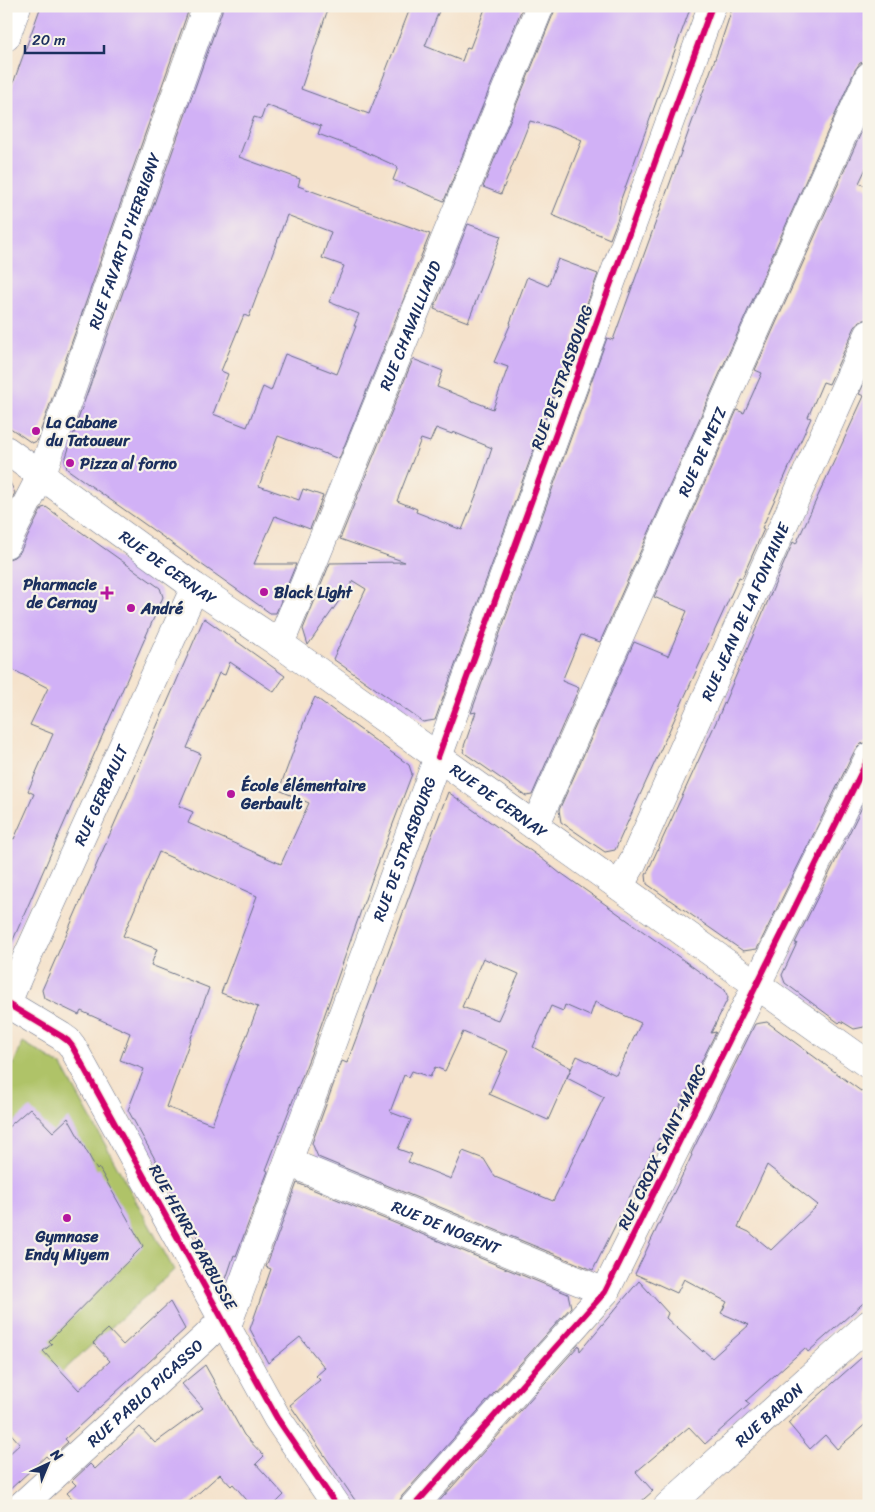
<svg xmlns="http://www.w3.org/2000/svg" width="875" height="1512" font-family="Sriracha,sans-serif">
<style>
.green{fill:#afc367;stroke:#657962}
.building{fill:#d1b1f6;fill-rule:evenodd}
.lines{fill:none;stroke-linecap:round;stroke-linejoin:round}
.minor-casing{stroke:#676e84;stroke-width:29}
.secondary-casing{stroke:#676e84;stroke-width:29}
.minor{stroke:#fff;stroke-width:28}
.secondary{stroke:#fff;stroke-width:28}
.cycleway-casing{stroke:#f7f3e8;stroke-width:9}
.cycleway{stroke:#d6006c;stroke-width:6}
.poi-dot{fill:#b5179e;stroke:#f7f3e8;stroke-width:2}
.labels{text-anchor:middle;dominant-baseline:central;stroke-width:4.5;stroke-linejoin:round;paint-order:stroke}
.street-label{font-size:16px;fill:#1b2f5e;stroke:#f7f3e8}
.poi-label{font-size:16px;font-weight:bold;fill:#1b2f5e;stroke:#f7f3e8;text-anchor:start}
</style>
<rect width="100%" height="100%" fill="#f7f3e8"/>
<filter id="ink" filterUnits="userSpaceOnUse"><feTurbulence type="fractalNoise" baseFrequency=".02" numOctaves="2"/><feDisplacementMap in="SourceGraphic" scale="10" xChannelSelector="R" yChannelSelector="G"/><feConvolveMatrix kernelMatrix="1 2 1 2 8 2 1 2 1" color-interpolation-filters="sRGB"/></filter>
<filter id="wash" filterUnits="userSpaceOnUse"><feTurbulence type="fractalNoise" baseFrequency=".0096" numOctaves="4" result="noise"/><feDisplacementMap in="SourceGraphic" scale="20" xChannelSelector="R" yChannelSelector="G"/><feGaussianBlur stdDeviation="1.12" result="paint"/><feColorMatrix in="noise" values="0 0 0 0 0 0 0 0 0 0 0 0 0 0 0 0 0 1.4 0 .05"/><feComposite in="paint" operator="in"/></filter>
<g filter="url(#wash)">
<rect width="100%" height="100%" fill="#f5e2cb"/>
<polygon class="green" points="23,1042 62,1066 174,1270 6,1423 6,1081"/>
<g id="blocks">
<g class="building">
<polygon points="41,6 190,6 37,441 32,443 6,425 6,103"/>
<path d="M 222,6 L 329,6 L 301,89 L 369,114 L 411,6 L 441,6 L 425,46 L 462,61 L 467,47 L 470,48 L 486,6 L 523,6 L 444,201 L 393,180 L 398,167 L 361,150 L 318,134 L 321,126 L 266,105 L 261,119 L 254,117 L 239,157 L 300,179 L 298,186 L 430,234 L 339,459 L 278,436 L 259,486 L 299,500 L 303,489 L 323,496 L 310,529 L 275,516 L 254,564 L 296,564 L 276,613 L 270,613 L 67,469 L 65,460 L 76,427 L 75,428 L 222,11 ZM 287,215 L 331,232 L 322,258 L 344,266 L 329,302 L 359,314 L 354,326 L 356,326 L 337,374 L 285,354 L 271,391 L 263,387 L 247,427 L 213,414 L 228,374 L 221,371 L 244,315 L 249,317 Z"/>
<polygon points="555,6 691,6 634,163 621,199 618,218 610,239 552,215 582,140 549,126 530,121 501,194 483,187 554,12"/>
<polygon points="733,6 869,6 869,61 860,63 855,70 600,642 581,635 562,681 579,688 532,795 526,796 463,752 464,750 463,749 476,712 471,713 607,338 613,340 720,45"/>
<polygon points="869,115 869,162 859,183 869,188 869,319 860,321 855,327 829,384 823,382 808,417 811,418 762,528 764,529 742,578 739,577 615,850 605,852 561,822 559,810 634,642 668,656 687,611 654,597 737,410 744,413 762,373 755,370"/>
<polygon points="468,224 501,236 468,322 434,309"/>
<path d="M 558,259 L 598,274 L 435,720 L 423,722 L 333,659 L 366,589 L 353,581 L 308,645 L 303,629 L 330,563 L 405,562 L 340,539 L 413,359 L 443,371 L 437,387 L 493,409 L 508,367 L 494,362 L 511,323 L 510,323 L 527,277 L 548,286 ZM 436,428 L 452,434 L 453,432 L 492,448 L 479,488 L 462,530 L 416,512 L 417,509 L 397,501 L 421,439 L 430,442 Z"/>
<polygon points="869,373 869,742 861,744 855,750 757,949 743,951 647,884 646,875 717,720 793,542 796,544 864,396 859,394"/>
<polygon points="6,474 15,493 6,509"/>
<polygon points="46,507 160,588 163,597 6,956 6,836 14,839 34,794 28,791 53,734 30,725 48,688 6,666 6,560 14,557 20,552 42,508"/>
<path d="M 204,618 L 285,676 L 274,692 L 230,662 L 225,675 L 219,673 L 187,748 L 201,754 L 179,806 L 193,812 L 188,823 L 281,864 L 309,803 L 279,790 L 307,714 L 315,697 L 409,765 L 412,774 L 371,882 L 312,1051 L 266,1170 L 268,1171 L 236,1256 L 234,1255 L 224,1285 L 128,1110 L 144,1069 L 120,1060 L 130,1033 L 81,1011 L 79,1015 L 44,998 L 42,990 ZM 159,852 L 257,896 L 221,993 L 258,1007 L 212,1124 L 166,1107 L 209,988 L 151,965 L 157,949 L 123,936 Z"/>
<path d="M 448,792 L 541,858 L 561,874 L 561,873 L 595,897 L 725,990 L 728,998 L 711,1033 L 716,1032 L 663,1140 L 659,1138 L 593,1270 L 318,1157 L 312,1143 L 342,1061 L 347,1063 ZM 483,958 L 519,974 L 498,1020 L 462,1007 ZM 595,1002 L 641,1023 L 616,1075 L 577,1056 L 567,1078 L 604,1097 L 553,1201 L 495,1177 L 484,1159 L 463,1151 L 451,1179 L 408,1162 L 412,1154 L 398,1149 L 411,1120 L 390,1112 L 404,1075 L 409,1077 L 412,1071 L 430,1077 L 435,1067 L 445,1071 L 463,1032 L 508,1051 L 489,1094 L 548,1120 L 571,1068 L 533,1047 L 551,1006 L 563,1011 L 565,1005 L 590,1016 Z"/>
<polygon points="869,793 869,1020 864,1027 854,1029 841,1021 839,1023 785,983 782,975 797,943 795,943"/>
<path d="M 767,1022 L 869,1097 L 869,1298 L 808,1352 L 805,1348 L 746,1401 L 750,1404 L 705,1444 L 689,1427 L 636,1472 L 653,1491 L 636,1506 L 435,1506 L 579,1345 L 580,1351 L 639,1281 L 668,1313 L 666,1318 L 703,1352 L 703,1350 L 712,1358 L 749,1325 L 721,1313 L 727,1302 L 684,1279 L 677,1293 L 635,1274 L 692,1155 L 691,1154 L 755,1024 ZM 767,1165 L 818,1205 L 771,1250 L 749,1232 L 738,1227 Z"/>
<polygon points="30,1108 53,1132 68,1118 97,1170 99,1168 143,1246 49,1341 52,1344 43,1351 79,1390 110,1361 93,1343 108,1329 123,1345 170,1302 185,1329 65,1439 68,1442 49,1459 46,1456 6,1493 6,1457 20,1444 6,1428 6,1129"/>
<polygon points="297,1183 568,1294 571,1307 402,1496 399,1502 399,1506 359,1506 290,1405 320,1380 316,1376 325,1368 300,1337 268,1363 250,1329 271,1269 266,1267"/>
<polygon points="869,1351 869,1421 837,1449 825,1435 810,1449 788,1423"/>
<polygon points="205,1365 244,1435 264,1456 256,1464 284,1495 273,1506 252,1506 233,1484 231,1486 220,1474 184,1506 79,1506 67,1493 76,1485 72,1481 90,1464 95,1469 140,1427 155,1443 203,1408 182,1384"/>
</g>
</g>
</g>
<g filter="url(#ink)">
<use href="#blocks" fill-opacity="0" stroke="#676e84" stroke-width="1"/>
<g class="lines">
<defs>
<g id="minor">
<polyline points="6,37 17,6"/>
<path id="s1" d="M 6,544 L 41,476 L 207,6"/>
<path id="s2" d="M 280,644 L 540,6"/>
<path id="s3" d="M 535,826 L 869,76"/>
<path id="s4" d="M 619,886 L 631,866 L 869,334"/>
<polyline points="6,1003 61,1036 68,1041 72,1046 277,1418 337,1506"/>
<path id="s5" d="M 7,1003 L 18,977 L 195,587"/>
<path id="s6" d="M 288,1162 L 605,1292"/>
<path id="s7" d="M 227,1326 L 438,757 L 712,6"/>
<path id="s8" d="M 21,1506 L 206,1337 L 223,1319"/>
<polyline points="414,1506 605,1292 869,757"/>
<path id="s9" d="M 668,1506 L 869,1324"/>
</g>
<g id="secondary">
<path id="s10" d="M 6,450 L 195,587 L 280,644 L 869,1065"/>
</g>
</defs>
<use href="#minor" class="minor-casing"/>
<use href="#secondary" class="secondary-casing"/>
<use href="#minor" class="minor"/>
<use href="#secondary" class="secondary"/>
<defs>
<g id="cycleway">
<polyline points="438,757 712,6"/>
<polyline points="6,1003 61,1036 68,1041 72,1046 277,1418 337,1506"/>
<polyline points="414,1506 605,1292 869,757"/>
</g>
</defs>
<use href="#cycleway" class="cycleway-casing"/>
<use href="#cycleway" class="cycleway"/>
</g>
</g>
<g class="poi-dot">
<circle cx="36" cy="431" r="5"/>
<circle cx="70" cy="463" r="5"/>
<circle cx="264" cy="592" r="5"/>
<path d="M104.5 585.5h5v5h5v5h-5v5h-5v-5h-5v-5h5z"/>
<circle cx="131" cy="608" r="5"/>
<circle cx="231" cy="794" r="5"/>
<circle cx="67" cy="1218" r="5"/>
</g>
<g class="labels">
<g class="street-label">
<text stroke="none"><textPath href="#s1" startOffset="326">RUE FAVART D'HERBIGNY</textPath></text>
<text stroke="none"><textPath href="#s2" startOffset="344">RUE CHAVAILLIAUD</textPath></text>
<text transform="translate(562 377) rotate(-70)">RUE DE STRASBOURG</text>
<text stroke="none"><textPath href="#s3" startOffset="410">RUE DE METZ</textPath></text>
<text stroke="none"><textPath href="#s10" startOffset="200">RUE DE CERNAY</textPath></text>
<text stroke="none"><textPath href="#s4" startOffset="302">RUE JEAN DE LA FONTAINE</textPath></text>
<text stroke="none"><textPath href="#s5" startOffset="228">RUE GERBAULT</textPath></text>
<text stroke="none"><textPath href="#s10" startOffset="605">RUE DE CERNAY</textPath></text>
<text stroke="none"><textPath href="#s7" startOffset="509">RUE DE STRASBOURG</textPath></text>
<text transform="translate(662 1147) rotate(-64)">RUE CROIX SAINT-MARC</text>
<text stroke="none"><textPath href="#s6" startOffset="171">RUE DE NOGENT</textPath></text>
<text transform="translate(193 1237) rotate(61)">RUE HENRI BARBUSSE</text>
<text stroke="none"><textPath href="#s8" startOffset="168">RUE PABLO PICASSO</textPath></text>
<text stroke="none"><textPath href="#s9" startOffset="136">RUE BARON</textPath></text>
</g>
<g class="poi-label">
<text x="46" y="422">La Cabane<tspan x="46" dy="18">du Tatoueur</tspan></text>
<text x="80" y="463">Pizza al forno</text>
<text x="97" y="584" text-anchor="end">Pharmacie<tspan x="97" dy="18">de Cernay</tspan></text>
<text x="274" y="592">Black Light</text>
<text x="141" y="608">André</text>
<text x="241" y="785">École élémentaire<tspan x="241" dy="18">Gerbault</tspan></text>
<text x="67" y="1236" text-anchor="middle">Gymnase<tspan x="67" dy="18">Endy Miyem</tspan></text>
</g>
</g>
<rect width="875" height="1512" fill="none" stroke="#f7f3e8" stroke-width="25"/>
<g transform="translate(48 1464) rotate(44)" stroke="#f7f3e8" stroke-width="4" paint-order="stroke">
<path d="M0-4L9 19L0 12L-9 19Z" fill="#1b2f5e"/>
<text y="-8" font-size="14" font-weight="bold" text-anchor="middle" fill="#1b2f5e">N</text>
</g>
<path d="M25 45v8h79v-8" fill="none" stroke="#1b2f5e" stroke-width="2.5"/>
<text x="32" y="45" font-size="15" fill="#1b2f5e" stroke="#f7f3e8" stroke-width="4" paint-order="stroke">20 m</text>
</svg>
